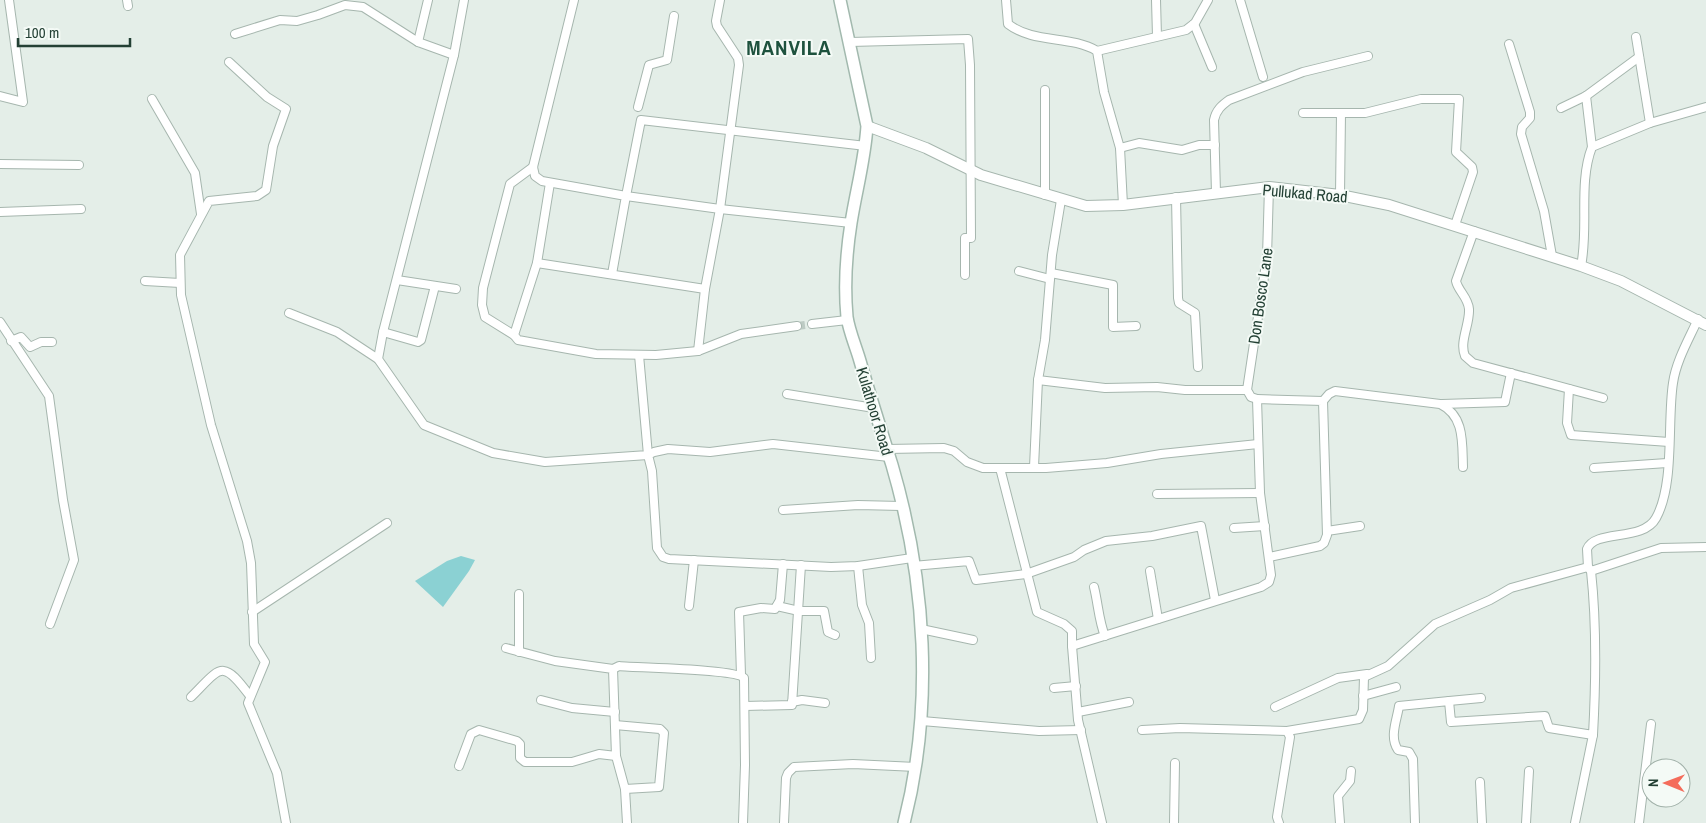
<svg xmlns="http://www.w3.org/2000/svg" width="1706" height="823" font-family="'Archivo Narrow',sans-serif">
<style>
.water{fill:#8bd1d3}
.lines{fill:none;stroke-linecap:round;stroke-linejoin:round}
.minor-tunnel{stroke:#bdcbc4;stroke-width:8;stroke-dasharray:8 4;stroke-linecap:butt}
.minor-casing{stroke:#a6b6ae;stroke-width:10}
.tertiary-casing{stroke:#a6b6ae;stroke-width:12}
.secondary-casing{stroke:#a2b9ae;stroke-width:14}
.minor{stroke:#fff;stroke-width:8}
.tertiary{stroke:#fff;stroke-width:10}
.secondary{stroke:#fff;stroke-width:11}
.labels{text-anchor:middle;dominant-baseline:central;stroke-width:4;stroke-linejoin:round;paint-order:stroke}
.street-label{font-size:16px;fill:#234034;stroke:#f4faf6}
.district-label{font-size:21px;font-weight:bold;letter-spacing:1px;fill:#1e523e;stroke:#f4faf6}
</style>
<rect width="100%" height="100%" fill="#e4eee8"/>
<polygon class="water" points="461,556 475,560 469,571 443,607 415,581 447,561"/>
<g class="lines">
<polyline class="minor-tunnel" points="797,326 812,324"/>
<defs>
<g id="minor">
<polyline points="127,0 128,6"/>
<polyline points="428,0 418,42 454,55"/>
<polyline points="464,0 454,55 383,332 378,359 424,425 493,453 545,462 648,455 639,355"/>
<polyline points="574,0 533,167 535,176 542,181 626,196 612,274"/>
<path d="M 1006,0 L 1008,24 C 1034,44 1070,35 1097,51 L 1104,92 L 1120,148 L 1123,205"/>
<polyline points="1156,0 1157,36"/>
<polyline points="1240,0 1263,77"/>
<polyline points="1194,24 1212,67"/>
<polyline points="235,34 280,20 297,21 318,15 345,5 363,7 418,42"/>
<polyline points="1636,37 1650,123"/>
<polyline points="850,42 968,39 970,65 971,238 965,238 965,275"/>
<polyline points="1509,44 1530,112 1530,118 1522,127 1521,134 1544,211 1552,256"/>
<polyline points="1097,51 1186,30 1195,23 1208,0"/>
<polyline points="229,62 267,97 286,109 273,146 266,190 257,196 209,201 180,255 181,295 211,425 247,541 251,563 254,644 265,662 248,703 277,773 286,823"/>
<polyline points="1045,90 1045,195"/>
<polyline points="0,96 23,102 9,0"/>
<polyline points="1586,96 1592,147"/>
<polyline points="152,99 195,173 201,214"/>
<polyline points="638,107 649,65 667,60 674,16"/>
<polyline points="1561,108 1586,96 1639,57"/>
<polyline points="1303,113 1341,113"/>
<polyline points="1120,148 1139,143 1182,150 1199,145 1215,145"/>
<polyline points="0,164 79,165"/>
<polyline points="550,183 537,263 514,335 518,340 596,354 656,355 698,351 741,334 797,326"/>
<path d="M 1216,193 L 1214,120 C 1216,110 1222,105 1229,100 L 1303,72 L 1368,56"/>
<polyline points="1340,195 1341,113 1365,113 1421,99 1459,99 1456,152 1472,167 1473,172 1455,225"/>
<polyline points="1176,197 1178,298 1179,303 1195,313 1198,367"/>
<polyline points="0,212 81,209"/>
<polyline points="851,223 720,209 626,196 641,120 866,146"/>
<path d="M 1474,231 L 1456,281 C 1458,291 1468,297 1469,309 C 1470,324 1459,342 1465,356 L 1473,363 L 1603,398"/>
<polyline points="537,263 705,289"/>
<path d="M 1581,266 C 1589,228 1578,183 1592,147 L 1650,123 L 1706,107"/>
<polyline points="1019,271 1050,279"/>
<polyline points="1051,273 1113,285 1113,327 1136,326"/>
<polyline points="397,280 456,289"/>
<polyline points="145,281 180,283"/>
<polyline points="289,313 337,332 378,359"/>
<polyline points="0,322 49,396 63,500 74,560 50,624"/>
<polyline points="812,324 847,320"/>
<polyline points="383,332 418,342 421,340 435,286"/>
<polyline points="514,335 485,317 482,305 483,288 510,184 533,167"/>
<polyline points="11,341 21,337 30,347 41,342 52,342"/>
<polyline points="698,351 705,289 720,209 739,65 738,58 717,26 716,21 720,0"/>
<polyline points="1038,380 1105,388 1157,387 1185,390 1247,390"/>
<polyline points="1569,389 1567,423 1571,435 1669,442"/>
<polyline points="787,394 874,408"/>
<polyline points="1257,399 1251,397 1247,390 1267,257 1269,187"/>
<path d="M 1323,401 L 1329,394 L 1335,391 L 1440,404 C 1465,416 1462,443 1463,467"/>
<polyline points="1442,404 1505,402 1511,373"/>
<polyline points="887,449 944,448 954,451 967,462 983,468 1000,468 1037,612 1064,624 1072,631 1072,646 1261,587 1269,582 1271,575 1260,493 1257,399 1323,401 1327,535 1324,543 1320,546 1269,557"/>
<polyline points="889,457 773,444 710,452 668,449 654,452 648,455 652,471 657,548 663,557 669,559 831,567 858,566 912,558"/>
<polyline points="1034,467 1038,380 1045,340 1052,255 1061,200"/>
<polyline points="1000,468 1046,468 1107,463 1161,454 1258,444"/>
<polyline points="1594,468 1667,463"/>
<polyline points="1157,494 1260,493"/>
<polyline points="783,510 858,505 901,506"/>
<polyline points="1234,528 1265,526"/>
<polyline points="1327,531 1360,526"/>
<polyline points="858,566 862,605 869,623 871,658"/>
<polyline points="913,566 969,561 976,580 1026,574 1074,557 1084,550 1106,541 1152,536 1201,526 1215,600"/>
<polyline points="1150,571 1158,619"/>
<polyline points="1591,571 1661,548 1706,547"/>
<path d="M 1094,587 C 1098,603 1099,622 1105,636"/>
<polyline points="689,606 694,560"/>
<polyline points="777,606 799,611 824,611 828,632 835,635"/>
<polyline points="252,612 387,523"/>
<polyline points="921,629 973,640"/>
<polyline points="1072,646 1078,720 1102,823"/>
<polyline points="519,652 519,594"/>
<path d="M 613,669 L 619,666 C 638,668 736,669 744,678 L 745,765 L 743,823"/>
<polyline points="741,675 739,612 761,608 775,609 780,600 783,564"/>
<polyline points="1054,688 1076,686"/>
<polyline points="1363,696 1396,687"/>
<path d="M 191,697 C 221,667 222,658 250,696"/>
<polyline points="541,700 572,708 615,712"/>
<polyline points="1449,701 1481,698"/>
<polyline points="792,702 802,700 825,703"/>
<polyline points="745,706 792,705 801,565"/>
<polyline points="1275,707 1338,678 1367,674"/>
<polyline points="1078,712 1129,702"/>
<polyline points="922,721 1039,731 1081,730"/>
<polyline points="615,725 660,729 664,733 659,787 625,789"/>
<polyline points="1142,730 1180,728 1287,731 1290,737 1277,817 1279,823"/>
<polyline points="1287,731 1359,719 1363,710 1364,677 1388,666 1435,624 1490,600 1511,588 1588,567"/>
<polyline points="616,756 625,789 627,823"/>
<polyline points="459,766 471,734 479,730 517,741 520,744 520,758 525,762 572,762 599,754 616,756 613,669 555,661 506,648"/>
<polyline points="1480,782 1482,823"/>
<polyline points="784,823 786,778 788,773 794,767 853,764 916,767"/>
<polyline points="1174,823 1175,763"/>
<polyline points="1340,823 1338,796 1350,781 1351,771"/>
<path d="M 1415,823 L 1413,759 L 1409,752 L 1398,750 C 1389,737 1397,720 1399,706 L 1449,701 L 1451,722 L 1545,716 L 1549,728 L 1593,735 C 1596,680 1597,626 1591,571 L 1588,567 L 1587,549 C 1595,529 1643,542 1656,518 C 1675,484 1667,421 1673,383 C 1676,361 1689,339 1698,319"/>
<polyline points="1526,823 1529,771"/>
<polyline points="1575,823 1593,735"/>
<polyline points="1639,823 1651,724"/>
</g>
<polyline id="tertiary" points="867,126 926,148 981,175 1086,206 1123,205 1269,187 1340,195 1389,205 1581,266 1621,281 1706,325"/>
<path id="secondary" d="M 840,0 L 867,126 C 865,159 856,191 851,223 C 846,255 844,285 847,317 C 849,331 856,347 860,361 C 870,396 881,430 892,465 C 926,581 934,706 904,823"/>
</defs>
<use href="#minor" class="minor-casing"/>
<use href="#tertiary" class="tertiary-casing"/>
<use href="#secondary" class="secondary-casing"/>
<use href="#minor" class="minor"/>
<use href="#tertiary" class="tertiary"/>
<use href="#secondary" class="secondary"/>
</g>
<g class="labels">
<g class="street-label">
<text transform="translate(1305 193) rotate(5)">Pullukad Road</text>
<text transform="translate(1260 296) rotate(-82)">Don Bosco Lane</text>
<text transform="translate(875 411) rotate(73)">Kulathoor Road</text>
</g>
<g class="district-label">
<text x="789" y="47">MANVILA</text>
</g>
</g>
<g transform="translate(1666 783) rotate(271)"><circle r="24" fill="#f4faf6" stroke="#a0b0a8"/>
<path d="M0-4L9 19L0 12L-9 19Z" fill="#f46c5b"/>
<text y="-8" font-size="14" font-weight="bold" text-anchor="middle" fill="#234034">N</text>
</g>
<path d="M18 38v8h112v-8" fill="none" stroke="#234034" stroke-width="2.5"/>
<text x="25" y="38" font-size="15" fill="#234034" stroke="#f4faf6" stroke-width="4" paint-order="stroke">100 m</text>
</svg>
